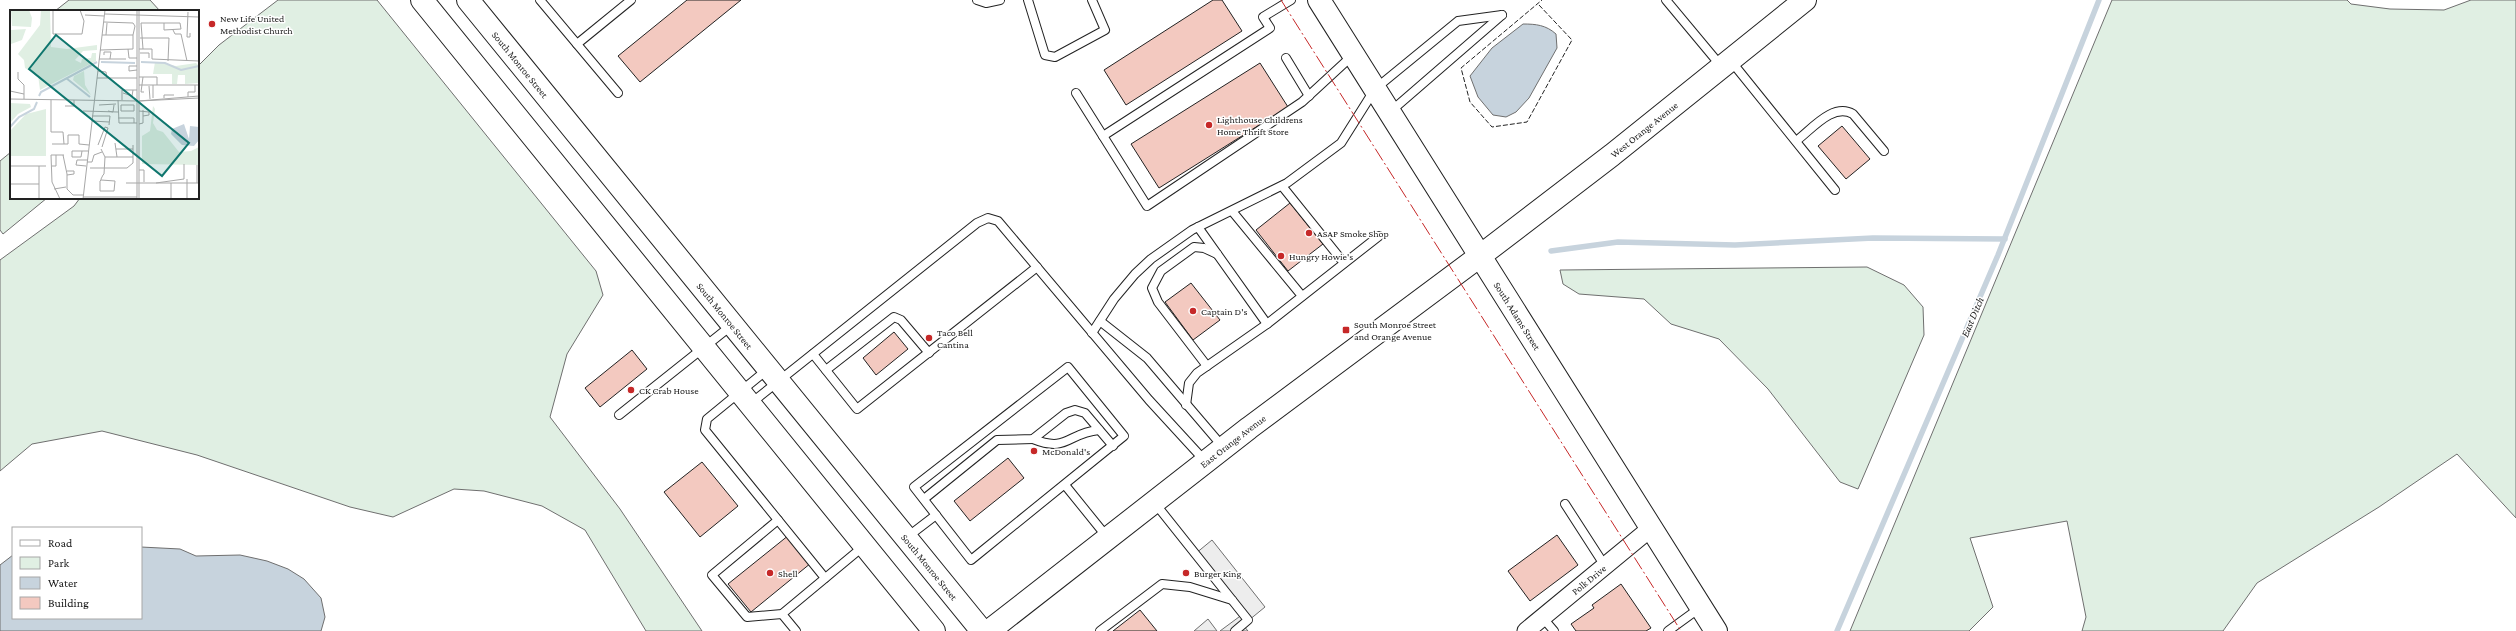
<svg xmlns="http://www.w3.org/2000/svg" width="2516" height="631" font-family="'Crimson Pro',serif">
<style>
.green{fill:#e0efe3;stroke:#6f6f6f}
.parking{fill:#ededed;stroke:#6f6f6f}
.water{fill:#c7d3dd;stroke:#6f6f6f}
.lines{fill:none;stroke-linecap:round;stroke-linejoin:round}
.stream{stroke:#c7d3dd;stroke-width:5.5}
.building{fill:#f3c9c0;stroke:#222}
.lane-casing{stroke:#222;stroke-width:10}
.street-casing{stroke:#222;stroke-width:19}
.secondary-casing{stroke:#222;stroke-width:24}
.primary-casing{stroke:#222;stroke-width:24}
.lane{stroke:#fff;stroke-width:8}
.street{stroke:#fff;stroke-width:17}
.secondary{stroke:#fff;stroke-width:22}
.primary{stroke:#fff;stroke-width:22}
.fence{stroke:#222;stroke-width:1;stroke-dasharray:5 2;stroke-linecap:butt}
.power{stroke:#c62828;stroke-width:1;stroke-dasharray:14 3 2 3;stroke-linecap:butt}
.poi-dot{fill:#c62828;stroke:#fff;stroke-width:1.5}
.labels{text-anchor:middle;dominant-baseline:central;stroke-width:3;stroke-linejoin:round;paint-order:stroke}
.poi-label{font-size:10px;fill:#222;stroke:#fff;text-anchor:start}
.street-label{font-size:10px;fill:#222;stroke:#fff}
.water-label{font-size:11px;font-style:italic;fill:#222;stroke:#fff}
.inset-river{fill:none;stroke:#c7d3dd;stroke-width:2}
.inset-road{fill:none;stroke:#a7a7a7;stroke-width:1}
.view{fill:#0f766e;fill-opacity:0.15;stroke:#0f766e;stroke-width:2}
.inset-edge{fill:none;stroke:#222;stroke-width:2}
</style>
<rect width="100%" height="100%" fill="#fff"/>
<g class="green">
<polygon points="69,0 150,0 160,11 55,11"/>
<polygon points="278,0 377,0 596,271 603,295 567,354 550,417 620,509 702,631 646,631 585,530 542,506 484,491 454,489 393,517 350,507 197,455 102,431 32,444 0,471 0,260 74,206 80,198 198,198 198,66 219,45"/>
<polygon points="2112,0 2347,0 2351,4 2390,9 2444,10 2471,0 2516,0 2516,518 2457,454 2379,507 2257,583 2223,631 2082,631 2086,617 2067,521 1970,538 1993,607 1969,631 1850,631"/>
<polygon points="11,152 11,198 47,198 3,234 0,230 0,161"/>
<polygon points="1867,267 1904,285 1923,307 1924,335 1858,489 1840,482 1768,389 1719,339 1671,324 1644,299 1579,294 1563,284 1560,270"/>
</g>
<g class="parking">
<polygon points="1212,540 1265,607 1243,625 1248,631 1220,631 1243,614 1195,554"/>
<polygon points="1208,619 1217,631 1194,631"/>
</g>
<g class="water">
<path d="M 1523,24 C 1536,24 1546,25 1556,34 L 1557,48 L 1529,98 L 1516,112 L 1506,117 L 1493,115 L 1478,97 L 1470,76 L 1492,48 Z"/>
<polygon points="141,547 180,549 196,556 240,555 267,561 288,569 304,579 321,598 325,617 321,631 0,631 0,565 13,555 13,618 141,618"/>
</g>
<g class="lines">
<g class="stream">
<polyline points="1551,251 1618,242 1735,245 1873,238 2005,239"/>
<polyline points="1837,631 1998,255 2099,0"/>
</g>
</g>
<g class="building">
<polygon points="687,0 741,0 640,82 618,56"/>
<polygon points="1213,0 1222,0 1242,31 1126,105 1104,70"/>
<polygon points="1260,63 1288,107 1159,188 1131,144"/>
<polygon points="1842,126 1870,159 1846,179 1818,146"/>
<polygon points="1290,203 1323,244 1288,271 1256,230"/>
<polygon points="1191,283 1220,320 1193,340 1165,302"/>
<polygon points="894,332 908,349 876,375 863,358"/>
<polygon points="632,350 647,369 600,407 585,388"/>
<polygon points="1008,458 1024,478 970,521 954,501"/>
<polygon points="702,462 738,506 700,537 664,492"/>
<polygon points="789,535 811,563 751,612 728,584"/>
<polygon points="1557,535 1578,565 1530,601 1508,571"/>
<polygon points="1621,584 1651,628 1646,631 1576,631 1571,624 1594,608 1592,605"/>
<polygon points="1140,610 1157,631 1113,631"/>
</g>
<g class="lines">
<defs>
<g id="lane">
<polyline points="540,0 618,93"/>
<polyline points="977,0 986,3 1000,0"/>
<polyline points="1028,0 1045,55 1055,57 1105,30 1092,0"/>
<polyline points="1666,0 1721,66"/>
<polyline points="577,44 631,0"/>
<polyline points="1286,58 1309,96"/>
<polyline points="1731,61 1835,190"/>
<polyline points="1076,93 1147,206 1302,102 1353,55"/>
<polyline points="1390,112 1502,15"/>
<polyline points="1103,136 1270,28 1263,17 1291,0"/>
<path d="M 1796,141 C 1811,130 1833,102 1853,114 L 1884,151"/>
<polyline points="1282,186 1344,263"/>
<polyline points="1232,211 1302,296"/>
<polyline points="1198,227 1267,324"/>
<polyline points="1100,321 1147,358 1223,447"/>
<polyline points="1092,333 1114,299 1135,274 1151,259 1192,230 1287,183 1341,143 1375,89 1458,21 1502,15"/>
<polyline points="813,354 857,409 1037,267"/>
<polyline points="1207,366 1158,302 1152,288 1161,271 1194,247 1204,248 1217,254"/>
<polygon points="1068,367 1124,436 971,560 914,487"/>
<polyline points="768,369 707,419 705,430 825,578"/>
<polyline points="826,370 894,317 901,320 929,353"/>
<polyline points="750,404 977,223 988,218 998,221 1149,400 1205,461"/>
<polyline points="1186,405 1189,383 1197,373 1267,324 1379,236"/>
<polyline points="619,415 732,325"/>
<path d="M 1033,439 C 1068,453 1067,433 1099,430"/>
<polyline points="1065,485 1107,537"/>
<polyline points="924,499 997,440 1033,439 1066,413 1075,410 1085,413 1113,446"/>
<polyline points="1154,502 1248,620 1235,631"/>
<polyline points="1565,504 1605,566"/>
<polyline points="778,520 712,575 747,617 782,614 865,545"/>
<polyline points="906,538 936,515"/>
<polyline points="782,614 796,631"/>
<polyline points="1543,618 1554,631"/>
<polyline points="1100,631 1162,584 1190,587 1232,600"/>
<polyline points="1668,631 1701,607"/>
</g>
<g id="street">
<path id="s1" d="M 1526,631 L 1651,528"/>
</g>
<g id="secondary">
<path id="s2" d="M 1319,0 L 1716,631"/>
<path id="s3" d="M 989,631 L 1249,428 L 1480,256 L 1612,155 L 1805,0"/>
</g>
<g id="primary">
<polyline points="422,0 934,631"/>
<path id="s4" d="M 468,0 L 982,631"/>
</g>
</defs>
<use href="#lane" class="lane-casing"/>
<use href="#street" class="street-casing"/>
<use href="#secondary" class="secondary-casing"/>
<use href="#primary" class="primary-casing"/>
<use href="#lane" class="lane"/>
<use href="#street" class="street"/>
<use href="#secondary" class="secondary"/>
<use href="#primary" class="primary"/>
<polyline class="fence" points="1539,5 1572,40 1527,122 1492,127 1470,102 1461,68 1542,0"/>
<polyline class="power" points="1281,0 1681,631"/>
</g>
<g class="poi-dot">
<circle cx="212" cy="24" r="4"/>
<circle cx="1209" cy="125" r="4"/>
<circle cx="1309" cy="233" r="4"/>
<circle cx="1281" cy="256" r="4"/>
<circle cx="1193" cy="311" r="4"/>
<rect x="1342" y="326" width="8" height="8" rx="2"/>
<circle cx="929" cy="338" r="4"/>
<circle cx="631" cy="390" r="4"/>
<circle cx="1034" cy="451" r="4"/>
<circle cx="770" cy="573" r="4"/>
<circle cx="1186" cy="573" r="4"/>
</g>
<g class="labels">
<g class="poi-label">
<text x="220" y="18">New Life United<tspan x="220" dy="12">Methodist Church</tspan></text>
<text x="1217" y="119">Lighthouse Childrens<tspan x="1217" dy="12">Home Thrift Store</tspan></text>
<text x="1317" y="233">ASAP Smoke Shop</text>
<text x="1289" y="256">Hungry Howie's</text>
<text x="1201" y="311">Captain D's</text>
<text x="1354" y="324">South Monroe Street<tspan x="1354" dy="12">and Orange Avenue</tspan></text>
<text x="937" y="332">Taco Bell<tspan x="937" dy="12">Cantina</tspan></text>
<text x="639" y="390">CK Crab House</text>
<text x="1042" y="451">McDonald's</text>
<text x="778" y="573">Shell</text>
<text x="1194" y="573">Burger King</text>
</g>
<g class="street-label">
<text stroke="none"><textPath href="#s4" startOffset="83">South Monroe Street</textPath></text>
<text stroke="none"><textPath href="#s3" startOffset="825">West Orange Avenue</textPath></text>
<text stroke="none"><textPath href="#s2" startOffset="373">South Adams Street</textPath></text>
<text stroke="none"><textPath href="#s4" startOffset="407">South Monroe Street</textPath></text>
<text stroke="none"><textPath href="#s3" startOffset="309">East Orange Avenue</textPath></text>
<text stroke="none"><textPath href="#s4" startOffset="731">South Monroe Street</textPath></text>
<text stroke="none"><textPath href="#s1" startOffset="81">Polk Drive</textPath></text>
</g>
<g class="water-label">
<text transform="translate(1972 317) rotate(-67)">East Ditch</text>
</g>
</g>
<g transform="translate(10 10)">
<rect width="189" height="189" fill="#fff"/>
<path d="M 1,0 L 19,0 L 22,8 L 21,17 L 2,16 ZM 31,0 L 40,0 L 41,37 L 57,39 L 87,35 L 87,40 L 73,41 L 65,50 L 71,53 L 72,49 L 81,48 L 82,43 L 86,43 L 86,51 L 30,80 L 28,65 L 15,58 L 14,50 L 8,44 L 30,15 ZM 16,19 L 12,30 L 1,34 L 1,20 ZM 145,52 L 166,56 L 186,53 L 189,56 L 189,73 L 175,74 L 175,65 L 168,65 L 167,74 L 162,74 L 162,64 L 143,64 ZM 74,61 L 75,75 L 81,85 L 63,70 L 64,66 ZM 0,93 L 20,94 L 21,97 L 8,104 L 0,113 ZM 143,96 L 145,99 L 143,113 L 147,120 L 153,122 L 169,142 L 181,141 L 189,137 L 189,155 L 132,154 L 132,126 L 140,121 ZM 36,99 L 36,146 L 0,146 L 0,121 L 16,104 Z" fill="#e0efe3"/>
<path d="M 174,114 L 179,129 L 180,116 L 189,117 L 189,130 L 184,136 L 172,135 L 161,124 L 162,119 Z" fill="#c7d3dd"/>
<path class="inset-river" d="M 91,52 L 125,53M 131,52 L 155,53 L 171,60 L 189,56M 56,68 L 80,87M 29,86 L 31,82 L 87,52M 0,117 L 9,107 L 24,99 L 27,92"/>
<path class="inset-road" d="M 43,0 L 43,24 L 72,24 L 74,11 L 70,0M 127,0 L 127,189M 129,0 L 129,189M 178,2 L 177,27 L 180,27 L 180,23M 95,4 L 189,7M 75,5 L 94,6M 94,12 L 123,13 L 125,16 L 123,25M 163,20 L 165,24 L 171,24 L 177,51M 92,25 L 123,25 L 123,39M 96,25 L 97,13M 130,28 L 159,28 L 158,51M 118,39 L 119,48 L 127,48M 129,39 L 142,39 L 142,49 L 189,51M 133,39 L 131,13 L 170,13 L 171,19 L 154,20 L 154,13M 90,40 L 123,39M 130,43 L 139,43 L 139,48M 94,45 L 94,42 L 101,42 L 100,49M 89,49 L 116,49M 127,56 L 119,56 L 119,61 L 127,60M 88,61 L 96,62 L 97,68M 8,62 L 8,69 L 14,75 L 14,89M 129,67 L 147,67 L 147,75M 133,67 L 131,82 L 134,82M 87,68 L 127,68M 129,75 L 189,75M 139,76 L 140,89M 0,81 L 14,84M 113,83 L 122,86 L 123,80M 178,87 L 178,82 L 185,82 L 185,75M 143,88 L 143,75M 154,88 L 154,85 L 164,85M 0,89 L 128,91M 41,90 L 41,122 L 53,122 L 54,134M 108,90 L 109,113 L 127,113M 112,90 L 112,80 L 127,80M 129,91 L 189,86M 129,91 L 189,88M 89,95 L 106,94M 111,95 L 124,95 L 124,101 L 111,101 ZM 55,96 L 64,96 L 64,90M 73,101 L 108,102M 98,101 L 103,102 L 104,95M 129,101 L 139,102 L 139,105 L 133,106M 82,106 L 100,106 L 99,115M 108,108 L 124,108 L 124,113M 82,111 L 99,112M 129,114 L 133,113 L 133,100M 105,133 L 107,147M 42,134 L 58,134 L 58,125 L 69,125 L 69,134 L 79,135M 88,135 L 95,117 L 98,118 L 92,137M 106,139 L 123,139M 72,141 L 71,147 L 62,147 L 62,141 L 78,141M 53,145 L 57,164 L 57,179 L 63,185 L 73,185M 95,147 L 123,147M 77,152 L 82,152 L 84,145 L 92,142M 187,155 L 187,173M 0,156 L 36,156M 42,156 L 46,156 L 46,145M 76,156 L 66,155 L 67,150 L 77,150M 80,158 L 117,158 L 123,153 L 123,135M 129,160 L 134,160 L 134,172M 57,161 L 64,161 L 64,164 L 57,165M 174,169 L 174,154M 177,169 L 177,189M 91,170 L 105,171 L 104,181 L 90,181 L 90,171 L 91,170 L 91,169 L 93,165 L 94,164 L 95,147 L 91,139M 116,173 L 189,173M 146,173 L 174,169M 0,174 L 29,174M 44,179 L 56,177M 73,187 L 127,187M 29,189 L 29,156M 50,189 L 42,172 L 41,145 L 54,145M 73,189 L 95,0M 161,189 L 161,173"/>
<path class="view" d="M 46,25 L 179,133 L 152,166 L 19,59 Z"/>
<rect width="189" height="189" class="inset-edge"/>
</g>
<rect x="12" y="527" width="130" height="92" fill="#ffffff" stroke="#a7a7a7"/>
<rect x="20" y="540" width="20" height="6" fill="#ffffff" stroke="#a7a7a7"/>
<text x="48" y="547" font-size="12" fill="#222222">Road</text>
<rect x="20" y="557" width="20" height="12" fill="#e0efe3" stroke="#a7a7a7"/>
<text x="48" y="567" font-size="12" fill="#222222">Park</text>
<rect x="20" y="577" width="20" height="12" fill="#c7d3dd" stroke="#a7a7a7"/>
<text x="48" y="587" font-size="12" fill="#222222">Water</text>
<rect x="20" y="597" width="20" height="12" fill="#f3c9c0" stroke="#a7a7a7"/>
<text x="48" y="607" font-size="12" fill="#222222">Building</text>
</svg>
